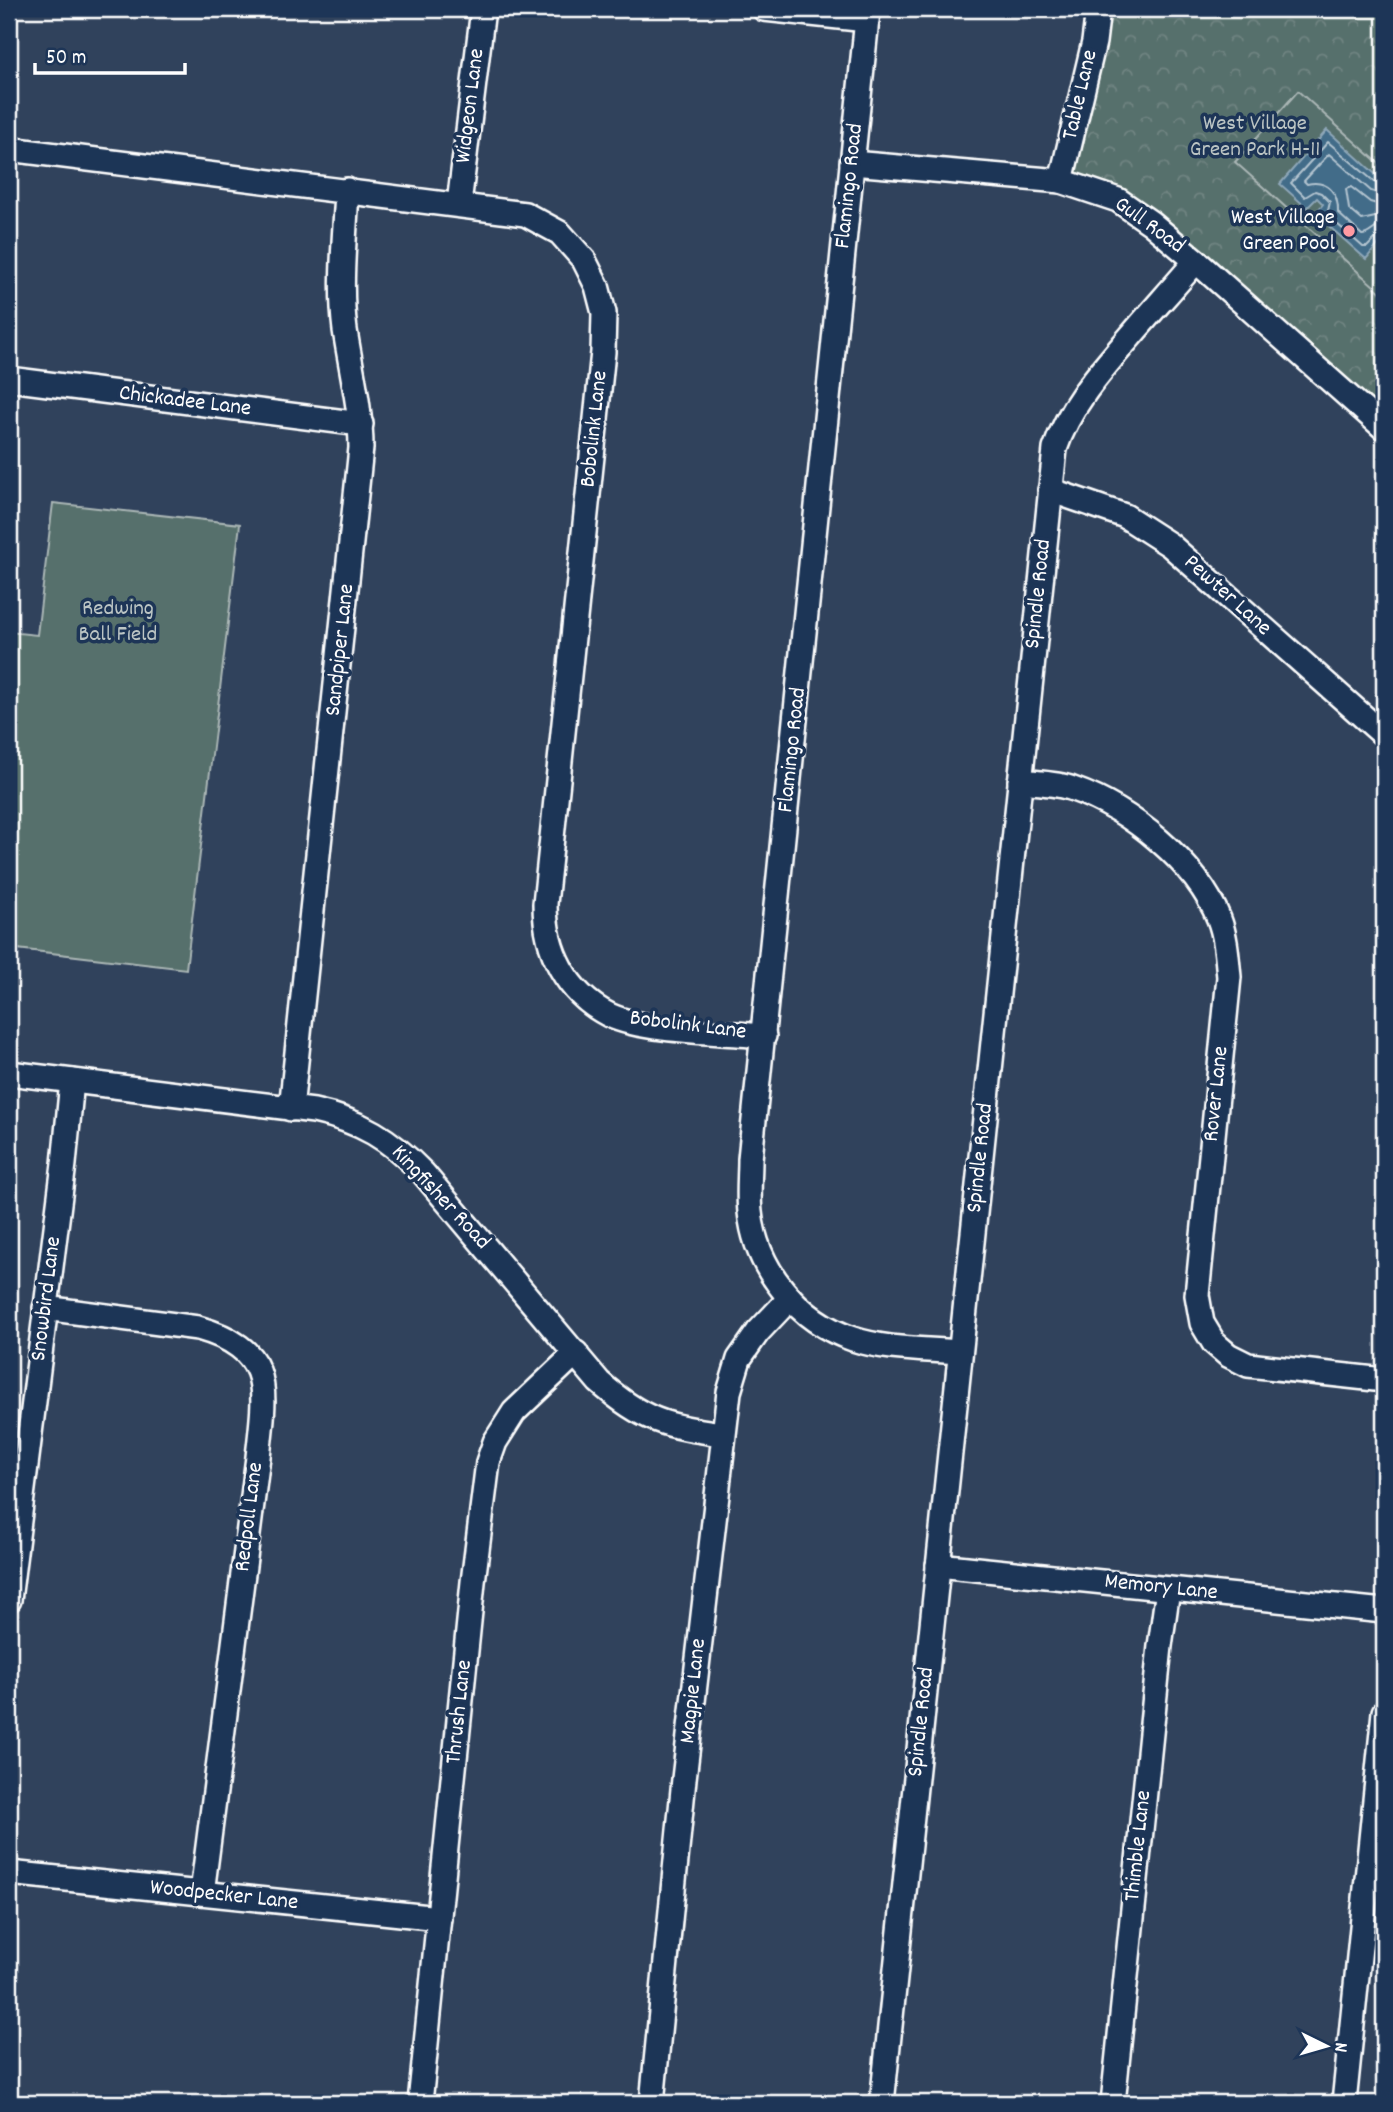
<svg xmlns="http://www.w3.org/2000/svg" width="1393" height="2112" font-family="Dekko,sans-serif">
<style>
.forest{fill:url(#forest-crowns);stroke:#abb7b6;stroke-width:2}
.pitch{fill:#576f6c;stroke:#abb7b6;stroke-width:2}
.water{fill:#426c89;stroke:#8ea7b8;stroke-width:2}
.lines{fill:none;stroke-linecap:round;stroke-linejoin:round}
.shore{stroke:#b3c4d0;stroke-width:2}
.minor-casing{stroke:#fff;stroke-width:28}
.minor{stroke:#1d3557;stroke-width:23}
.poi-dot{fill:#ff9aa2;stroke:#1d3557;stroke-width:2.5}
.labels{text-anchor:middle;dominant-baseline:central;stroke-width:7;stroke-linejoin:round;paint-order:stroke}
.street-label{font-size:23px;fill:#fff;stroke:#1d3557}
.park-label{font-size:23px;fill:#bcc5c4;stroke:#1d3557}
.poi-label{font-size:23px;fill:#fff;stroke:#1d3557;text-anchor:end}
</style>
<defs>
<pattern id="forest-crowns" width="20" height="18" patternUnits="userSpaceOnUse" patternTransform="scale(1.75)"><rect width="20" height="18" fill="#576f6c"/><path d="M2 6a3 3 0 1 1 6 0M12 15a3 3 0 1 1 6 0" fill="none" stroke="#708582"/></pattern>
</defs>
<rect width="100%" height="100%" fill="#30425c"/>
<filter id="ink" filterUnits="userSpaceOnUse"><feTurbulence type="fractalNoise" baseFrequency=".0143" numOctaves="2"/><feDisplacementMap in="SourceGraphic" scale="14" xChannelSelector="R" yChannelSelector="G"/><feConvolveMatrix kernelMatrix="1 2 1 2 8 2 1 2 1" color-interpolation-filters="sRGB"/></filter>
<g filter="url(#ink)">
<polygon class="forest" points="1102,9 1384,9 1384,423 1136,204 1068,178"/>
<g class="pitch">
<polygon points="1298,91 1384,168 1384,295 1235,162"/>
<polygon points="53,503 240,524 186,969 9,948 9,632 37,635"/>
</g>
<polygon class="water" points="1327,130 1384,182 1384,238 1366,259 1315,214 1323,204 1317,198 1307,208 1280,184"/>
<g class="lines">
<g class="shore">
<polyline points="1384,186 1377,184 1328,142 1291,183 1305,197 1315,191 1321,193 1330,202 1327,215 1363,247 1367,247 1378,236 1384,234"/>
<path d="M 1384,195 L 1371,191 L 1329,154 L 1304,181 L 1307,184 C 1328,179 1339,194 1338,213 L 1362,235 C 1370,235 1375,225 1384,225"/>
<polyline points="1384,206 1370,202 1351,187 1346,189 1349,209 1362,220 1384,215"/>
</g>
<defs>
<g id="minor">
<polyline points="764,9 867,20"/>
<path d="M 868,9 L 750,1159 C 750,1176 748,1194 750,1212 C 756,1270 799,1321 853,1339 C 886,1350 926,1349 960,1352"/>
<path d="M 9,149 L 525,214 L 560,233 L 584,260 L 597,286 L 604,313 L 603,352 L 545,904 C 545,950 566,993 609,1015 C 644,1032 723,1032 764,1036"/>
<polyline points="852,163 1061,181 1118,200 1151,223 1196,261 1384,428"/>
<polyline points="1061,181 1094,42 1098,9"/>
<polyline points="459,204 483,9"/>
<polyline points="9,379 361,424"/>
<polyline points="1050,490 1125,516 1170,545 1384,735"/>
<path d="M 1020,781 C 1038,783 1057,783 1073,789 C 1130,809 1196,862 1219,919 C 1226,937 1227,957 1229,977 L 1197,1295 L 1202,1323 L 1214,1343 L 1228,1355 L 1248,1365 L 1384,1380"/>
<path d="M 9,1073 L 314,1111 C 361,1121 390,1139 423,1173 L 599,1382 C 643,1421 666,1426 722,1434"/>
<path d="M 291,1109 L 361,448 C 361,408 351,370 345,330 C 339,284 345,237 347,190"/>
<path d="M 45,1308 L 198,1328 C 276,1350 265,1391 258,1457 L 202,1893"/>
<polyline points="938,1565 1384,1611"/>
<polyline points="9,1600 64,1164 72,1081"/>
<polyline points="9,1873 439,1918"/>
<polyline points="420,2103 473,1582 488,1462 495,1442 514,1412 576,1353"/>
<polyline points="652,2103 684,1779 729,1392 739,1359 758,1332 790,1298"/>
<path d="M 882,2103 L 1055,449 C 1070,405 1099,373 1129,338 C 1151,312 1174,287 1196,261"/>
<polyline points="1113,2103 1160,1646 1168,1589"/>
<polyline points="1344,2103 1384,1712"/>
</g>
</defs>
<use href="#minor" class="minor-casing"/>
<use href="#minor" class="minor"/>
</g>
</g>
<circle class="poi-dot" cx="1349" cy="231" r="7"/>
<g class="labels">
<g class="street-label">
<text transform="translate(1081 95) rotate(-77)">Table Lane</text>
<text transform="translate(471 106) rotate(-83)">Widgeon Lane</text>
<text transform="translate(850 186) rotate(-84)">Flamingo Road</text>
<text transform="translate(1149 226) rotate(36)">Gull Road</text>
<text transform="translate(185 402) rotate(7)">Chickadee Lane</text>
<text transform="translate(595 429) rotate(-84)">Bobolink Lane</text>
<text transform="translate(1039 594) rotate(-84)">Spindle Road</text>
<text transform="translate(1227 596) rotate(42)">Pewter Lane</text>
<text transform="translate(341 650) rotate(-84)">Sandpiper Lane</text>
<text transform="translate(793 750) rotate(-84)">Flamingo Road</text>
<text transform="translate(688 1026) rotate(7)">Bobolink Lane</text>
<text transform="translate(1217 1094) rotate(-84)">Rover Lane</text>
<text transform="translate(981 1158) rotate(-84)">Spindle Road</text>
<text transform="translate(440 1198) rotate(47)">Kingfisher Road</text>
<text transform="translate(47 1299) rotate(-83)">Snowbird Lane</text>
<text transform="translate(250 1517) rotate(-83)">Redpoll Lane</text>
<text transform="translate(1161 1588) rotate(6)">Memory Lane</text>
<text transform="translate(694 1691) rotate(-84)">Magpie Lane</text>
<text transform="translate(460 1712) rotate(-84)">Thrush Lane</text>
<text transform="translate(922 1722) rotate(-84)">Spindle Road</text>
<text transform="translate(1139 1846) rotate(-84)">Thimble Lane</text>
<text transform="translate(224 1896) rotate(6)">Woodpecker Lane</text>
</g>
<g class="park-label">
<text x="1255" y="124">West Village<tspan x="1255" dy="26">Green Park H-11</tspan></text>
<text x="118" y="609">Redwing<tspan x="118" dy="26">Ball Field</tspan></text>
</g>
<g class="poi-label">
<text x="1335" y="218">West Village<tspan x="1335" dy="26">Green Pool</tspan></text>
</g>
</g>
<rect width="1393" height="2112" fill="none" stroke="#1d3557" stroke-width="35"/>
<rect x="18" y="18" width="1358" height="2077" fill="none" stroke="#fff" stroke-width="2.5" filter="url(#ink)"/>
<g transform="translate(1326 2046) rotate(95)" stroke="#1d3557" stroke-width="5" paint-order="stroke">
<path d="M0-5L12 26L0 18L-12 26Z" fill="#ffffff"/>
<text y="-10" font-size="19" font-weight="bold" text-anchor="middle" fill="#ffffff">N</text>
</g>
<path d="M35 63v10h150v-10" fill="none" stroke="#ffffff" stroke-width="3.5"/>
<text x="46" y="63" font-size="21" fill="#ffffff" stroke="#1d3557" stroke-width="5" paint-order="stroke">50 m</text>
</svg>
